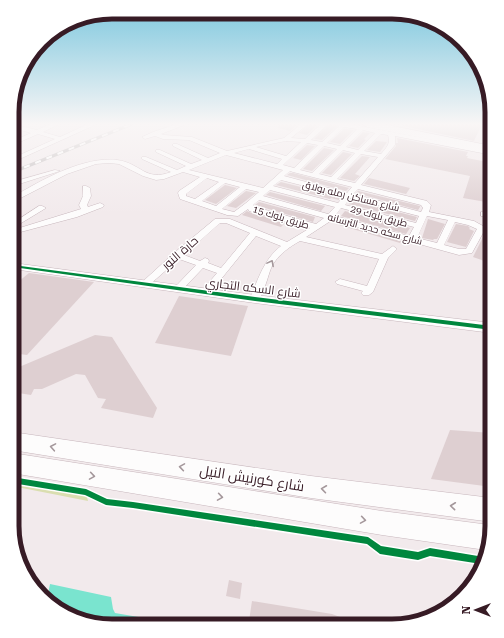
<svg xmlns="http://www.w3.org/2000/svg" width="504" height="638" font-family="'Roboto Serif',Cairo,serif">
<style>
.green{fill:#dadeb0}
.water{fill:#7ae4cf}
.building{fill:#decfd1}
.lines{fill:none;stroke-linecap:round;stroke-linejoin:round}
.minor-casing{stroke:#c8b7bd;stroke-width:1}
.tertiary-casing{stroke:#c8b7bd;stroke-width:1}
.primary-casing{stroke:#c8b7bd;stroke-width:1}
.trunk-casing{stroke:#c8b7bd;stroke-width:1}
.minor{fill:#fdfcfc;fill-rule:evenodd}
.tertiary{fill:#fdfcfc;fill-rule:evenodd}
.primary{fill:#fdfcfc;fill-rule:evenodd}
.trunk{fill:#fdfcfc;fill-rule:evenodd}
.rail-casing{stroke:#c1bcbd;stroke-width:3}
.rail{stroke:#fff;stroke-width:2;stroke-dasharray:6;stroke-linecap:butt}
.cycleway-casing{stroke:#fff;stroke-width:3}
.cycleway{fill:#00873e;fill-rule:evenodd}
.oneway{stroke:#a4979b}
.labels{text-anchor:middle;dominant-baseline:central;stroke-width:3;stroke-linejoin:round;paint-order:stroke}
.far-street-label{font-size:10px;fill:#371b25;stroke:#fff}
.street-label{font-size:12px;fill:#371b25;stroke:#fff}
.near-street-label{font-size:14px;fill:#371b25;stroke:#fff}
.rim{fill:none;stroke:#371b25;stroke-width:5}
</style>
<rect width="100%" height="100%" fill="#f2eaec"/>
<polygon class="green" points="12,482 83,495 87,497 88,501 12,486"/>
<polygon class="water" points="50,584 111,597 113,609 115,613 191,626 105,626 57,609 47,599"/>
<g class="building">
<polygon points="279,124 298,124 290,131 278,128"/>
<polygon points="309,124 318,124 307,135 299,133"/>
<polygon points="329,124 337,126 322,140 314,139"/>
<polygon points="394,124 482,124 474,141"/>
<polygon points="344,129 354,130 340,144 330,142"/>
<polygon points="363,132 370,133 364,139 366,140 358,148 349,146"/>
<polygon points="397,138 468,152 466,156 468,156 467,158 492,163 486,202 463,198 470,176 385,159 396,146 396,143 398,143"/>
<polygon points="376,141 387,142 380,152 367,150"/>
<polygon points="307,145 315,146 301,160 293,158"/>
<polygon points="324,148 334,150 312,171 303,169"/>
<polygon points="343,152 352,154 331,175 322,173"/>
<polygon points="362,156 370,157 355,174 360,176 354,181 340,178"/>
<polygon points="290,173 293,173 349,188 346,191 287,175"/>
<polygon points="369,178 410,188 406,194 364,184"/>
<polygon points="281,182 341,197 339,200 331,198 330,199 276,185"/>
<polygon points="225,185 237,188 216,204 205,200"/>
<polygon points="246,191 256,193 236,208 227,206"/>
<polygon points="358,191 420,206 420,207 418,210 356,193"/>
<polygon points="270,192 325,206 321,211 266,195"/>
<polygon points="351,200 417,217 415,221 349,204"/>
<polygon points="259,202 315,217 313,222 255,205"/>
<polygon points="247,211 249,212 285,223 281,227 242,215"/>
<polygon points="345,211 410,228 406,234 341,216"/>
<polygon points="428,219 445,224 437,239 434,239 433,240 422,238"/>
<polygon points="337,223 401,241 400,243 336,224"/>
<polygon points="456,224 468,226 470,228 469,229 474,231 466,247 447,242"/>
<polygon points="484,235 492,237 492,253 490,263 473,257"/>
<polygon points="29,273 94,282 27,355 12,353 12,287"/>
<polygon points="179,296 248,306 231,356 155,343"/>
<polygon points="95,335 112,337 157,408 153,418 101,408 106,399 98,398 85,375 76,374 42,389 34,389 31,395 12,392 12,370"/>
<polygon points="450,430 492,433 492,487 431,479"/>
<polygon points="229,580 242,583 240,599 226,596"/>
<polygon points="252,601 332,614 340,617 345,626 279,626 249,621"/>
</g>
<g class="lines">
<defs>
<g id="minor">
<polygon points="13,124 37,130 50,124 59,124 43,132 60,137 88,124 97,124 13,162 13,158 55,139 38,134 13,145 13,141 31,133 13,128"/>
<path d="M 177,124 L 187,124 L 161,134 L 164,135 L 192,137 L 227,151 L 284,138 L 301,124 L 308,124 L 291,138 L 305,139 L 321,124 L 328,124 L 311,140 L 322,142 L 339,126 L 336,124 L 350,124 L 492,151 L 492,155 L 395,136 L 395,145 L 361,185 L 427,201 L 431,205 L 429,212 L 474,221 L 492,231 L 492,236 L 483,233 L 472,253 L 459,255 L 332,220 L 306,237 L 382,254 L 393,246 L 397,249 L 388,258 L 373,292 L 369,295 L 363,295 L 361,293 L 363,291 L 337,284 L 335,282 L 340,279 L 367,286 L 379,259 L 300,241 C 289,247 278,255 272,266 C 268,274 263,300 255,302 L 250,299 C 258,279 264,259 281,246 L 256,236 L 209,294 L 206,295 L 201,292 L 217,273 L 203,268 L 182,290 L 176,290 L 174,288 L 176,286 L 196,265 L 179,259 L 148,286 L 142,286 L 140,284 L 174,253 L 215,219 L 230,219 L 287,242 L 310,228 L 249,211 L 248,209 L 238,216 L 227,215 L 180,199 L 178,193 L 179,191 L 200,177 L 183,172 L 164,179 L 156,180 L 143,176 L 119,164 L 109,163 L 96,164 L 67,174 L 13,202 L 13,197 C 41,180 84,156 117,160 C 141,163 145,182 171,172 L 142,159 L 142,157 L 146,157 L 177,170 L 186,166 L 156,152 L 156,150 L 160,150 L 191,164 L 202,160 L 173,146 L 173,144 L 177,144 L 208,158 L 220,153 L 189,140 L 163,139 L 155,136 L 145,139 L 142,137 L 153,132 ZM 344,127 L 357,129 L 340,146 L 327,143 ZM 363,130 L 375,133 L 358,150 L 346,147 ZM 381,134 L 388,135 C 391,144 386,148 381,154 L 364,151 ZM 286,141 L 301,142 L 286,156 L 256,147 ZM 307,143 L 318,145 L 294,168 L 283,165 ZM 324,146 L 337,149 L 312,173 L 300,170 ZM 249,149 L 282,159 L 277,164 L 234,153 ZM 343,150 L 355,153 L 331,177 L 319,174 ZM 361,154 L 378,157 L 355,183 L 337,179 ZM 226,155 L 283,170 L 263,188 L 189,170 ZM 290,171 L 293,172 L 352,187 L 347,193 L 284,176 ZM 207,178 L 219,182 L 195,199 L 186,196 L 186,194 ZM 281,180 L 344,196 L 338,203 L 273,186 ZM 225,183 L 240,187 L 216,206 L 202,201 ZM 246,189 L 259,192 L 246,203 L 234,212 L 222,209 ZM 358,189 L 421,205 L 423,208 L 421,212 L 353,194 ZM 270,190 L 335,207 L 328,214 L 263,196 ZM 350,198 L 419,216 L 416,223 L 345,205 ZM 259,200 L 324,218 L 316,224 L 255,207 L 253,205 ZM 341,208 L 414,227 L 409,236 L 335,216 ZM 427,216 L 448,220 L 437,243 L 417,238 ZM 455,222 L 468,225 L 477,229 L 466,249 L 459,249 L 444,245 ZM 220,223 L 226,223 L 250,233 L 221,268 L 208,263 L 209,261 L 208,259 L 205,258 L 200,261 L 184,255 Z"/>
<polygon points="55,170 60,171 13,186 13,182"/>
<polygon points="83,186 86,186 90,188 91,196 87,205 88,207 100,203 104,205 103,207 77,217 13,234 13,230 81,209 79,205 83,196"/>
<polygon points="39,206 42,206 46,208 13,228 13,223"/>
<polygon points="481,212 492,213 492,217 481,216"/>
</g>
<polygon id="tertiary" points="13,263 255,295 492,323 492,333 255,303 13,269"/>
<polygon id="primary" points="363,124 383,124 492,146 492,152 367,127"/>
<g id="trunk">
<polygon points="12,432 311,476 492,498 492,522 311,498 12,450"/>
<polygon points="12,453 382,511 490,525 492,526 492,533 486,550 382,535 12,473"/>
</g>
</defs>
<use href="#minor" class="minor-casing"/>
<use href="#tertiary" class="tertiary-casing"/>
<use href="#primary" class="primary-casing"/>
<use href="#trunk" class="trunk-casing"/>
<use href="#minor" class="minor"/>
<use href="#tertiary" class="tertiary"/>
<use href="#primary" class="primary"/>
<use href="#trunk" class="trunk"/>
<defs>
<polyline id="rail" points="13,172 132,124"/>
</defs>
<use href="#rail" class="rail-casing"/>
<use href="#rail" class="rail"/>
<defs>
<g id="cycleway">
<polygon points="13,265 255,297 492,326 492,330 255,301 13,267"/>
<polygon points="12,477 86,489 107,499 133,502 368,537 381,546 418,552 430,548 484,557 481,564 430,556 418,560 380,554 367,544 133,508 106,505 85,495 12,483"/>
</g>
</defs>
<use href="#cycleway" class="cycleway-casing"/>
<use href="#cycleway" class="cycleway"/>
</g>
<defs><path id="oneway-chevron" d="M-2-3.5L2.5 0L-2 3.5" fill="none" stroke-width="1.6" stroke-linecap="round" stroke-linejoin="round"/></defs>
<g class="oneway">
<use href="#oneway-chevron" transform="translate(271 263) rotate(-62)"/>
<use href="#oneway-chevron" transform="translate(53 447) rotate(-170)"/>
<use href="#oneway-chevron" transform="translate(182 467) rotate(-171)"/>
<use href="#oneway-chevron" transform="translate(92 476) rotate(9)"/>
<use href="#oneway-chevron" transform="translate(324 489) rotate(-172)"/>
<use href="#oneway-chevron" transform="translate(220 497) rotate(9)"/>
<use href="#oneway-chevron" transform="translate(453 506) rotate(-174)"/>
<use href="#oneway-chevron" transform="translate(363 520) rotate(9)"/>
</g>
<linearGradient id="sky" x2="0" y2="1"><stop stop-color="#7cc7de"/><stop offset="0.58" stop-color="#f9f6f6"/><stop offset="1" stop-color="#f9f6f6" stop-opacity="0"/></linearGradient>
<rect width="504" height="214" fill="url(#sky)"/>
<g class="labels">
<g class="far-street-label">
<text transform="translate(351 196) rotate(14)">شارع مساكن رمله بولاق</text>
<text transform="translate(379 216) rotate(15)">طريق بلوك 29</text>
<text transform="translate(281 217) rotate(17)">طريق بلوك 15</text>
<text transform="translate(375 229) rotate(15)">شارع سكه حديد الترسانه</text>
</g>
<g class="street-label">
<text transform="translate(180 253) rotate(-41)">حارة النور</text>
<text transform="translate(253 288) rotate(7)">شارع السكه التجاري</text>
</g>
<g class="near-street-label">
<text transform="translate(252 478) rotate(9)">شارع كورنيش النيل</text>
</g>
</g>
<path d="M0 0H504V638H0ZM112 19H392A93 93 0 0 1 485 112V526A93 93 0 0 1 392 619H112A93 93 0 0 1 19 526V112A93 93 0 0 1 112 19Z" fill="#fff" fill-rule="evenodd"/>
<path class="rim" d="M112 19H392A93 93 0 0 1 485 112V526A93 93 0 0 1 392 619H112A93 93 0 0 1 19 526V112A93 93 0 0 1 112 19Z"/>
<g transform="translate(476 610) rotate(270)" stroke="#ffffff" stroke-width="3" paint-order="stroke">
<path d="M0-3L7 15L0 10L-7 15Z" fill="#371b25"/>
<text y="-6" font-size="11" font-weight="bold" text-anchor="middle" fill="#371b25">N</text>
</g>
</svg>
